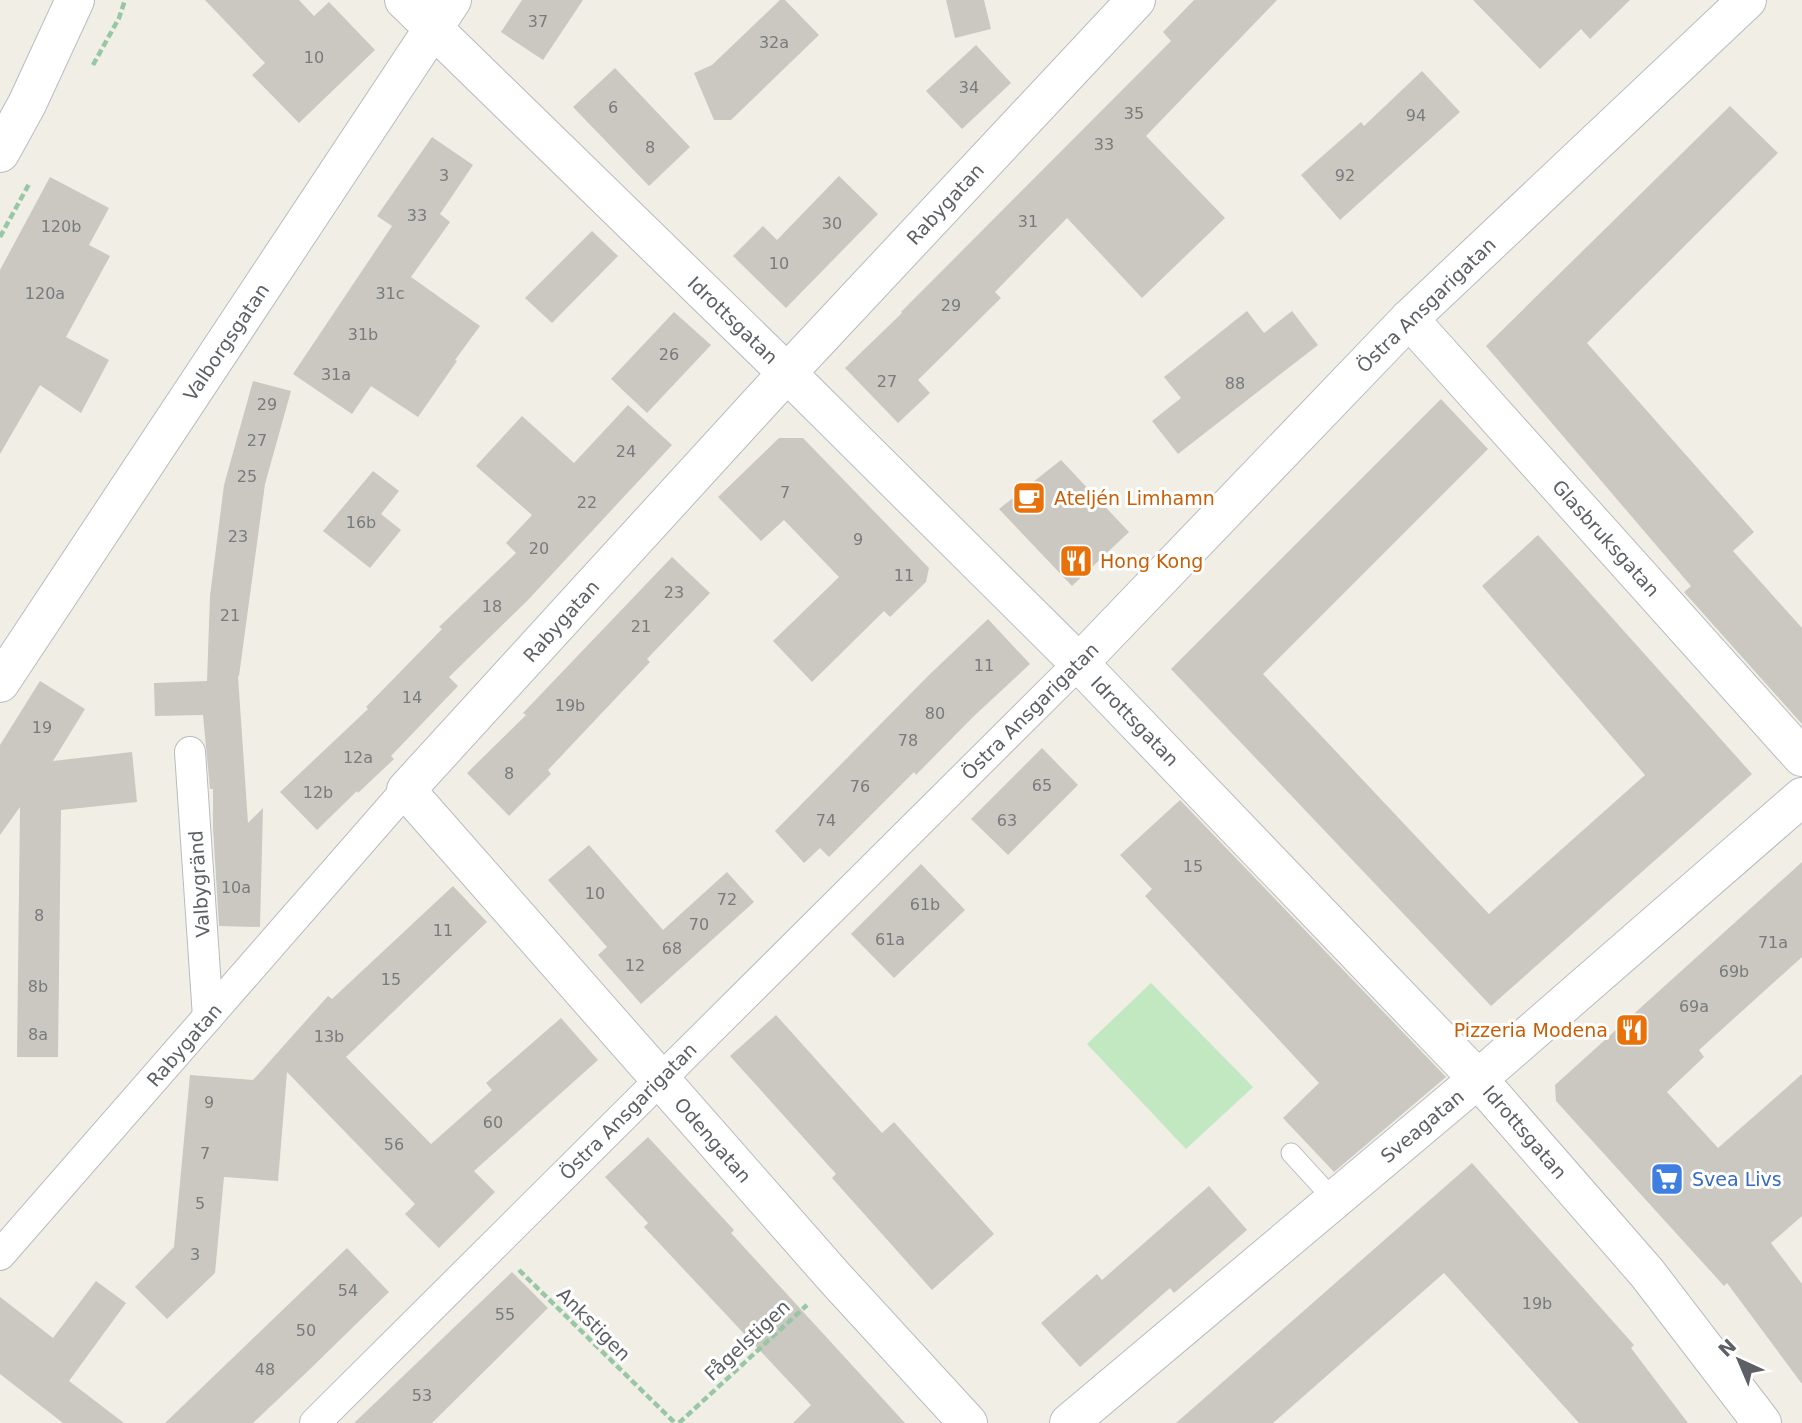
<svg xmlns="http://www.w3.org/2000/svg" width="1802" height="1423" font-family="'DejaVu Sans',sans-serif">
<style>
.green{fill:#c1e8c1}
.building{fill:#cbc8c2}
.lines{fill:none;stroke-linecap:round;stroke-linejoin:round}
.service-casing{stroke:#b8bbc0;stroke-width:21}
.pedestrian-casing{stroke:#b8bbc0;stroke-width:32}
.minor-casing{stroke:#b8bbc0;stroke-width:40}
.secondary-casing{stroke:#b9bcc2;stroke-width:40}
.path{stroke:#98c7a6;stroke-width:4.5;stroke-dasharray:7 3.5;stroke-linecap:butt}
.service{stroke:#fff;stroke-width:19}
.pedestrian{stroke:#fff;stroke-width:30}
.minor{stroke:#fff;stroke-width:38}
.secondary{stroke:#fff;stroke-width:38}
.labels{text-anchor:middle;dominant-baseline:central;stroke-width:6;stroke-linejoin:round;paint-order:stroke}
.number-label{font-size:16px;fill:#787b7d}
.street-label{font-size:19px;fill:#5d6166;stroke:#fff}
.food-label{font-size:19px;fill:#c56008;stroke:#fff;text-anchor:start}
.shop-label{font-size:19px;fill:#366cbe;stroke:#fff;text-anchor:start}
</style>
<rect width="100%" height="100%" fill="#f0eee5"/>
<polygon class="green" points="1151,983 1253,1087 1186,1149 1087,1044"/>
<g class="building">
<polygon points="205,0 299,0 314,16 329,2 375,50 299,123 252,75 265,63"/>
<polygon points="522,0 583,0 543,60 501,32"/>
<polygon points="780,0 785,0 819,35 731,120 714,120 694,73 712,65"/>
<polygon points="946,0 984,0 991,29 955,38"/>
<polygon points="1194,0 1277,0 1146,136 1225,218 1142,298 1067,218 995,292 1001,298 918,380 930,393 898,423 845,368 902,313 901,312 1171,41 1163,32"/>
<polygon points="1473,0 1630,0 1590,39 1581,29 1540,69"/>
<polygon points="976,45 1011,83 962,129 926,91"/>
<polygon points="615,68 690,147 649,186 573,107"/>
<polygon points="1422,71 1460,112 1340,220 1301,175 1361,122 1364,126"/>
<polygon points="1730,106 1778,153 1587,343 1754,532 1733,551 1802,628 1802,724 1684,592 1691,586 1486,346"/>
<polygon points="432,137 473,165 440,214 450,222 411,277 480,326 455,360 457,361 418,417 371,386 352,414 293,374 392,226 377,216"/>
<polygon points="839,176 878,214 786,308 733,256 763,226 777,240"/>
<polygon points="50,177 109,208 89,245 110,256 66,337 109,360 81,413 40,385 0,454 0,270"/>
<polygon points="592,231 618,256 552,323 525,298"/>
<polygon points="1247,311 1264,333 1292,311 1318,345 1178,454 1152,421 1181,398 1164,377"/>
<polygon points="674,312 711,345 647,413 611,379"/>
<polygon points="253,381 291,391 265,484 239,676 238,676 248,823 263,808 260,927 219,926 213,828 213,789 210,789 203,715 155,716 154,683 207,681 210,596 224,485"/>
<polygon points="1441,399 1488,449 1263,674 1489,914 1645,775 1482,586 1538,535 1752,774 1491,1006 1171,669"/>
<polygon points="628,405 672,445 528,600 449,677 458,686 391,756 394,759 358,793 357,791 317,830 280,792 368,709 366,707 442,629 439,627 516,553 506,543 532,515 476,466 522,416 574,463"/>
<polygon points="779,438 803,438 929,568 926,582 890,617 884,611 812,682 773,641 839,577 784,520 761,541 718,497"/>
<polygon points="1061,460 1129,532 1072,586 999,509"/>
<polygon points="373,471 399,491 381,514 401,530 370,568 323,531"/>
<polygon points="672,557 710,593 647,659 650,662 548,770 551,774 509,816 467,773 526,715 523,713"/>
<polygon points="988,619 1030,664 973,717 916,775 914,772 829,857 820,848 804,863 775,831 929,675"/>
<polygon points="40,681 85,709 53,761 132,752 137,802 61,810 58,1057 17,1057 20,807 0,835 0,745"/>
<polygon points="1042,748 1078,785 1008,855 971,819"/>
<polygon points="1180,800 1446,1077 1334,1172 1283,1118 1319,1083 1145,896 1152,889 1120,855"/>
<polygon points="589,845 663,930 727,872 754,902 641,1004 598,955 607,947 548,880"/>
<polygon points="1802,862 1802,957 1699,1050 1704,1057 1667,1092 1718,1148 1802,1074 1802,1216 1771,1243 1802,1284 1802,1384 1727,1283 1724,1286 1556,1101 1555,1085"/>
<polygon points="921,864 965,910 894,978 851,934"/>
<polygon points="453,886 487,922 346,1057 431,1144 492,1090 486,1083 561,1018 598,1060 474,1171 495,1192 439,1248 405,1214 415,1204 287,1072 278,1181 224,1177 215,1273 167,1319 135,1287 174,1247 190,1075 253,1080 328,996 332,999"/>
<polygon points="776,1015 882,1133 894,1122 994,1234 932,1290 832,1178 836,1174 730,1056"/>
<polygon points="648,1137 734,1230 731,1233 905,1423 793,1423 811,1405 644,1227 648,1223 605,1177"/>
<polygon points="1472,1163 1634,1345 1631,1348 1688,1423 1579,1423 1444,1273 1273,1423 1176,1423"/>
<polygon points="1209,1186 1247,1230 1174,1293 1170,1288 1080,1367 1041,1323 1097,1274 1102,1280"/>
<polygon points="347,1248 389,1292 307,1372 253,1423 165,1423"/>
<polygon points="512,1272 548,1308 432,1423 354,1423"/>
<polygon points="96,1281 126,1303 69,1381 124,1423 63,1423 0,1374 0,1297 53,1338"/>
</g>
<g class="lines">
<defs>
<polyline id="service" points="1291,1153 1334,1200"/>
<g id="pedestrian">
<polyline points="190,752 208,1017"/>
<polyline points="0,1255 406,790"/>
<polyline points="315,1423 1079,663"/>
</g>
<g id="minor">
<polyline points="404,0 787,373 1079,663 1478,1079 1647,1273 1762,1423"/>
<polyline points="1409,319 1802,757"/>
<polyline points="1079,663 1409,319 1747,0"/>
<polyline points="0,683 452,0"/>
<polyline points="968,1423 835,1278 406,790 787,373 1136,0"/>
<polyline points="1069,1423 1478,1079 1802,797"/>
</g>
<polyline id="secondary" points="0,153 27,104 75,0"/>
</defs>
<use href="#service" class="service-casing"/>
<use href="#pedestrian" class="pedestrian-casing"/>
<use href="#minor" class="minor-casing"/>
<use href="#secondary" class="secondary-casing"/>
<g class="path">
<polyline points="93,65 119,18 125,0"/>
<polyline points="0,237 29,184"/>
<polyline points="519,1270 675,1423"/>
<polyline points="679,1423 807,1305"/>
</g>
<use href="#service" class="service"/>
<use href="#pedestrian" class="pedestrian"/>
<use href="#minor" class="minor"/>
<use href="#secondary" class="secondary"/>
</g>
<defs>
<symbol id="cafe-square" viewBox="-11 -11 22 22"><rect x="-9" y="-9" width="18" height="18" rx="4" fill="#e8710a" stroke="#fff"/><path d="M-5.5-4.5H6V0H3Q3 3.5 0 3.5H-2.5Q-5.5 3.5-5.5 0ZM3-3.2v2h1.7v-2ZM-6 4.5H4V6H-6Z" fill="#fff"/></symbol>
<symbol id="restaurant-square" viewBox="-11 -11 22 22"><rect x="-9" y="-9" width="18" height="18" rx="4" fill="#e8710a" stroke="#fff"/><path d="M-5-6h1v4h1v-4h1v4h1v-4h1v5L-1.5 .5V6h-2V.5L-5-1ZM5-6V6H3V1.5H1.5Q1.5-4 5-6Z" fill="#fff"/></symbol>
<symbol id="supermarket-square" viewBox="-11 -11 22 22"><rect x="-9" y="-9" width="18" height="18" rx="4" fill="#3f7fe0" stroke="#fff"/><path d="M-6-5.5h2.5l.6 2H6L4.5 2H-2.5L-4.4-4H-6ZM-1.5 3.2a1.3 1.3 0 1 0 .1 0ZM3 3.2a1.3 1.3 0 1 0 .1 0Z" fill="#fff"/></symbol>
</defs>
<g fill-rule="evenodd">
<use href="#cafe-square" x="1010" y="479" width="38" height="38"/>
<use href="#restaurant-square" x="1057" y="542" width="38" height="38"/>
<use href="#restaurant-square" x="1613" y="1011" width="38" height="38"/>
<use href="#supermarket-square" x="1648" y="1160" width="38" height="38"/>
</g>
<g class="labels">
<g class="number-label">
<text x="538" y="21">37</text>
<text x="774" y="42">32a</text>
<text x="314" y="57">10</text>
<text x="969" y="87">34</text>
<text x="613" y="107">6</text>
<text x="1134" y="113">35</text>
<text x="1416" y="115">94</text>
<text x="1104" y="144">33</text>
<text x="650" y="147">8</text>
<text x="444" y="175">3</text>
<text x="1345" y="175">92</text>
<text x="417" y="215">33</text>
<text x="1028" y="221">31</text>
<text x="832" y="223">30</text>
<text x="61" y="226">120b</text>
<text x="779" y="263">10</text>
<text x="45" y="293">120a</text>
<text x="390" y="293">31c</text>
<text x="951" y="305">29</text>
<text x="363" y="334">31b</text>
<text x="669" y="354">26</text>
<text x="336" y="374">31a</text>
<text x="887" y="381">27</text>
<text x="1235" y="383">88</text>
<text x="267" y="404">29</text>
<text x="257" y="440">27</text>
<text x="626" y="451">24</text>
<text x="247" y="476">25</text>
<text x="785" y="492">7</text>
<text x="587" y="502">22</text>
<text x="361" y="522">16b</text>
<text x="238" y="536">23</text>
<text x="858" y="539">9</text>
<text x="539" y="548">20</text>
<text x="904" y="575">11</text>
<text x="674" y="592">23</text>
<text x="492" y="606">18</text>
<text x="230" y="615">21</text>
<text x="641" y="626">21</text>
<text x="984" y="665">11</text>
<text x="412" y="697">14</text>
<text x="570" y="705">19b</text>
<text x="935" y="713">80</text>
<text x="42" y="727">19</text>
<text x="908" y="740">78</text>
<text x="358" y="757">12a</text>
<text x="509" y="773">8</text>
<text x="1042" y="785">65</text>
<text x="860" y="786">76</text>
<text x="318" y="792">12b</text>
<text x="826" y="820">74</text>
<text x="1007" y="820">63</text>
<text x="1193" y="866">15</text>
<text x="236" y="887">10a</text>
<text x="595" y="893">10</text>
<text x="727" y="899">72</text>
<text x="925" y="904">61b</text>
<text x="39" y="915">8</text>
<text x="699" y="924">70</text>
<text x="443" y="930">11</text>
<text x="890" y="939">61a</text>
<text x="1773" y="942">71a</text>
<text x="672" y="948">68</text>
<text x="635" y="965">12</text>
<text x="1734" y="971">69b</text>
<text x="391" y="979">15</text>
<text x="38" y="986">8b</text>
<text x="1694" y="1006">69a</text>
<text x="38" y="1034">8a</text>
<text x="329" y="1036">13b</text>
<text x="209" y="1102">9</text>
<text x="493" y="1122">60</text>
<text x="394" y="1144">56</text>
<text x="205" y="1153">7</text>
<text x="200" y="1203">5</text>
<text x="195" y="1254">3</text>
<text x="348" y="1290">54</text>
<text x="1537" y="1303">19b</text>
<text x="505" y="1314">55</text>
<text x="306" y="1330">50</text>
<text x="265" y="1369">48</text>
<text x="422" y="1395">53</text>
</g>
<g class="street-label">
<text transform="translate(945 204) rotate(-47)">Rabygatan</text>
<text transform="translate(1426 305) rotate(-44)">Östra Ansgarigatan</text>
<text transform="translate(733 320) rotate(44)">Idrottsgatan</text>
<text transform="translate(226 342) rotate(-56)">Valborgsgatan</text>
<text transform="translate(1606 538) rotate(48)">Glasbruksgatan</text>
<text transform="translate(561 621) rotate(-48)">Rabygatan</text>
<text transform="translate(1030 711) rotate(-45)">Östra Ansgarigatan</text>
<text transform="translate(1135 721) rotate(46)">Idrottsgatan</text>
<text transform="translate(199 884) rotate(-94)">Valbygränd</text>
<text transform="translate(184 1045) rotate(-49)">Rabygatan</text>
<text transform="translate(628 1111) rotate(-45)">Östra Ansgarigatan</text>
<text transform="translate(1422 1126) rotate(-40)">Sveagatan</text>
<text transform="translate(1525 1132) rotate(49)">Idrottsgatan</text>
<text transform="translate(713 1140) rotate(49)">Odengatan</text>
<text transform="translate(594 1324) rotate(45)">Ankstigen</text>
<text transform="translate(747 1340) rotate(-43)">Fågelstigen</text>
</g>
<g class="food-label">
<text x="1054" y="498">Ateljén Limhamn</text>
<text x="1100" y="561">Hong Kong</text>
<text x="1608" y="1030" text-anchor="end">Pizzeria Modena</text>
</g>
<g class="shop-label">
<text x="1692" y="1179">Svea Livs</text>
</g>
</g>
<g transform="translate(1739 1360) rotate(316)" stroke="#ffffff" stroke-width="5" paint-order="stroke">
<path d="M0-5L12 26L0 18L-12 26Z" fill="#5d6166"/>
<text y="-10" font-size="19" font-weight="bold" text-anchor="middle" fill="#5d6166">N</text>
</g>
</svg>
